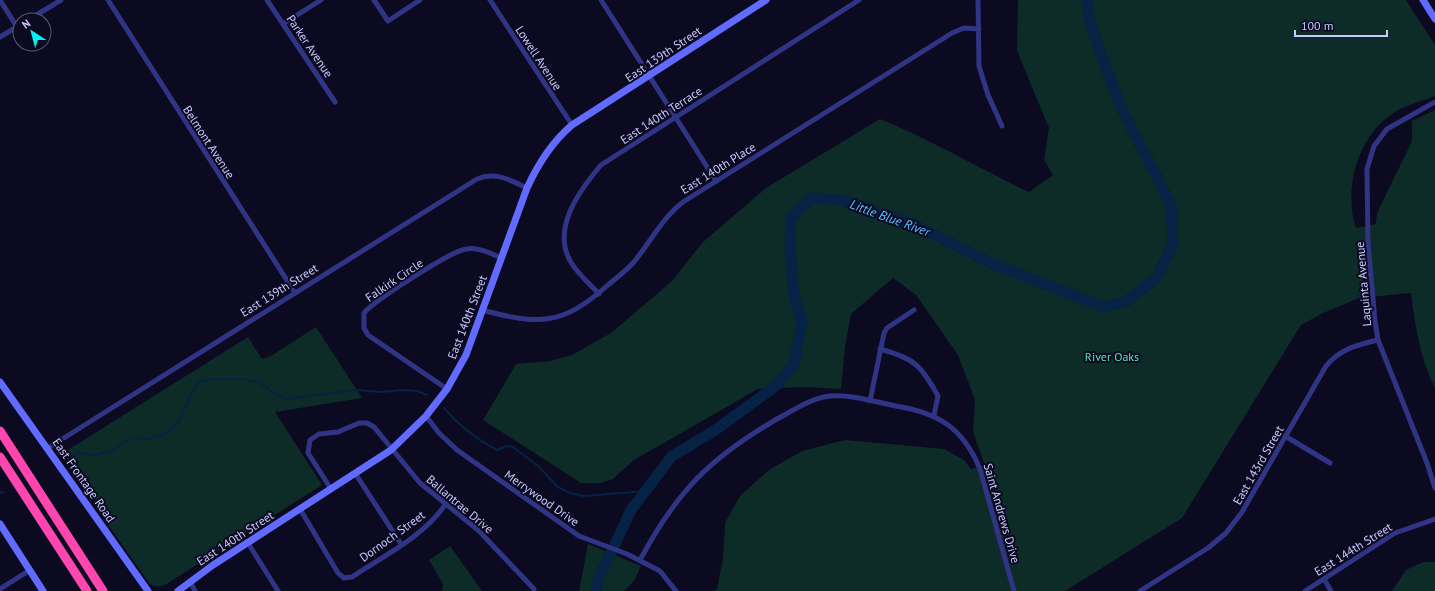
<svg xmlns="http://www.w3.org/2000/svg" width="1435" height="591" font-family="'PT Sans',sans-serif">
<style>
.green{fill:#0d2b27}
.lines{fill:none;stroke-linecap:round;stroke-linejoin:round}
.stream{stroke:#062244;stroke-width:2}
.river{stroke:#062244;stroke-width:11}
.street{stroke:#303485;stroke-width:5}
.secondary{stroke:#616bff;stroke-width:7}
.highway{stroke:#ff45ae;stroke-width:9}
.labels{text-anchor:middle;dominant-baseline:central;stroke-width:4;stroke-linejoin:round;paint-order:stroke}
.street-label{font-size:12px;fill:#cbcaff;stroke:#0c0a21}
.park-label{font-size:12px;fill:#49ecb5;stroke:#0c0a21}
.water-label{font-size:13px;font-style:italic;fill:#58c0ff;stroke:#0c0a21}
</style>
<rect width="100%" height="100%" fill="#0c0a21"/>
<g class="green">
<path d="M 1018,0 L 1406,0 L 1435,45 L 1435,96 C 1423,101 1406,105 1395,112 C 1358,135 1343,188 1356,228 L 1376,224 L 1377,213 L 1412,141 L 1412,121 L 1435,110 L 1435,388 C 1420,359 1415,325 1411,293 L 1359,298 L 1323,313 L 1301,325 L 1182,518 L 1065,591 L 714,591 L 717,589 L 723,558 L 725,523 L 740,496 L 769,470 L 802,451 L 845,440 L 944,449 L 964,460 L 971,469 L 985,466 L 973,432 L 975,400 L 958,355 L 916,295 L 893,278 L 851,314 L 845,347 L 841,389 L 806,387 L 758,389 L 634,460 L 613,479 L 600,483 L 581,483 L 483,420 L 516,364 L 550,361 L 572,355 L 611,333 L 672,281 L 703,242 L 766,188 L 880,119 C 931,140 979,168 1029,192 L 1053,175 L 1044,160 L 1049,128 L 1017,51 Z"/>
<path d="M 316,327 L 362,398 L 275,412 L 322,485 L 165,585 C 158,587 154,587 149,583 L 95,506 L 97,502 L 63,453 L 248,337 L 262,359 L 271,356 Z"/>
<polygon points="588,544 641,566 634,581 624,591 579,591"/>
<polygon points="450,546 482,591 442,591 443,584 429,560"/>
<polygon points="1423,562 1435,562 1435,591 1392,591 1406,570"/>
</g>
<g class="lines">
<g class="stream">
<path d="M 444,408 C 459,426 476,439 497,450 L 506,446 L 513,447 L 538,466 L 558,487 L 570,493 L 584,496 L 646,491"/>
<polyline points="67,457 80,453 95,455 111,451 132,438 148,439 167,433 178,423 191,394 199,382 211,379 242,379 259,382 275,394 287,399 355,390 381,392 402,390 417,391 427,395"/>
<polyline points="0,493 3,492"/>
</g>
<polyline class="river" points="596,591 599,578 631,510 672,456 714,431 777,385 794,364 802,322 794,296 790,249 791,218 811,198 842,200 911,223 993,264 1104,307 1127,301 1157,277 1173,244 1171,205 1120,105 1090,23 1087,0"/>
<g class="street">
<polyline points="0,0 17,27"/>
<polyline points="108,0 295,293"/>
<polyline points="267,0 335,102"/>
<polyline points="374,0 388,21 420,0"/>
<polyline points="490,0 572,125"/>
<polyline points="601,0 716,181"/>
<polyline points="978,0 979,66 988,95 1002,126"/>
<polyline points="28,20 61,0"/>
<polyline points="283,24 321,0"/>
<polyline points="0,37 20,25"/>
<polyline points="1435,102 1387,129 1374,146 1367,169 1368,244 1375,321 1378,340 1427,463 1435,488"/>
<path d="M 599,294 C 590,284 579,275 572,264 C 550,230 579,191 601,165 L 859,0"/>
<path d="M 482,310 C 539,325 562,326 608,285 C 616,278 626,271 633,263 C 650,243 662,218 683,202 L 952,33 L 964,28 L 979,29"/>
<path d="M 880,349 C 914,358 921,365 938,396 L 934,415"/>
<path d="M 447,389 L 368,335 L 364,328 L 364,313 C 375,300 451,251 466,249 C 479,247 490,253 501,258"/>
<polyline points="870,401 884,333 887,328 914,310"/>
<polyline points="426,416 439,433 457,450 579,536 627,554 660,571 676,591"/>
<polyline points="1285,436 1330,463"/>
<path d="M 48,448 L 477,179 C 495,171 510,180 527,188"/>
<polyline points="355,473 401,544"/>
<polyline points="331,489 308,453 310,440 319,434 338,432 359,423 367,423 374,427 420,483 478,530 534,589"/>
<path d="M 300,509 L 338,573 L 344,578 L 352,577 C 383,556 423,537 445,505"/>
<polyline points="248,543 278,591"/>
<path d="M 640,560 C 677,491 710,458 777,419 C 794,410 811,398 830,396 C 851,394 875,402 896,406 C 939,413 963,428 980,469 L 1014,591"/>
<polyline points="1324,579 1331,591"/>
<polyline points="190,582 195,591"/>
<polyline points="0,589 30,570"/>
<path d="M 1140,591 L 1208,548 L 1226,533 L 1242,512 L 1326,366 C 1340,349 1357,345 1378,340"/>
<polyline points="1305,591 1395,533 1435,519"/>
</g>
<g class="secondary">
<polyline points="1423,0 1435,19"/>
<polyline points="0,382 148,591"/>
<polyline points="0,524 43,591"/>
<path d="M 178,591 L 213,565 L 391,450 L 426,416 L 447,389 L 466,355 L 527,188 C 538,164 552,142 572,125 L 766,0"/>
</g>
<g class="highway">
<polyline points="0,431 103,591"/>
<polyline points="0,457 87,591"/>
</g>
</g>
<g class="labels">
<g class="street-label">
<text transform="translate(310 46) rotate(56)">Parker Avenue</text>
<text transform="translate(663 54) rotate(-34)">East 139th Street</text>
<text transform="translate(539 58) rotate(57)">Lowell Avenue</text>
<text transform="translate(661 115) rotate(-33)">East 140th Terrace</text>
<text transform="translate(209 142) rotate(57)">Belmont Avenue</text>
<text transform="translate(718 168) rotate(-32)">East 140th Place</text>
<text transform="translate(394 280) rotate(-34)">Falkirk Circle</text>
<text transform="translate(1363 284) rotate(-95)">Laquinta Avenue</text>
<text transform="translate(279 290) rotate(-32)">East 139th Street</text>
<text transform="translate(467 317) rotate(-69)">East 140th Street</text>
<text transform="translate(1258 465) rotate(-60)">East 143rd Street</text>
<text transform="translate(84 480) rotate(55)">East Frontage Road</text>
<text transform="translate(542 498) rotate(35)">Merrywood Drive</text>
<text transform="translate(460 504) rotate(40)">Ballantrae Drive</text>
<text transform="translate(1002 513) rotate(74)">Saint Andrews Drive</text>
<text transform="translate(392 536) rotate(-36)">Dornoch Street</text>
<text transform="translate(235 538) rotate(-33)">East 140th Street</text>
<text transform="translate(1353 549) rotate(-32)">East 144th Street</text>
</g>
<g class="park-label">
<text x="1112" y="356">River Oaks</text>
</g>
<g class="water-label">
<text transform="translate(890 218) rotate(20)">Little Blue River</text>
</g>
</g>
<g transform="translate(32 32) rotate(324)"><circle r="19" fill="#0c0a21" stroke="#58577a"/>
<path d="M0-3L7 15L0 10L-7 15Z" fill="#00f2f5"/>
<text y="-6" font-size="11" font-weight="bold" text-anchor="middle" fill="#cbcaff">N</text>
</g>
<path d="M1295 30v6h92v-6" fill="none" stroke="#cbcaff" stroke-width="2"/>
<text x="1301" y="30" font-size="12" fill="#cbcaff" stroke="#0c0a21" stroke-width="3" paint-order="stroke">100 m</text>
</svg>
